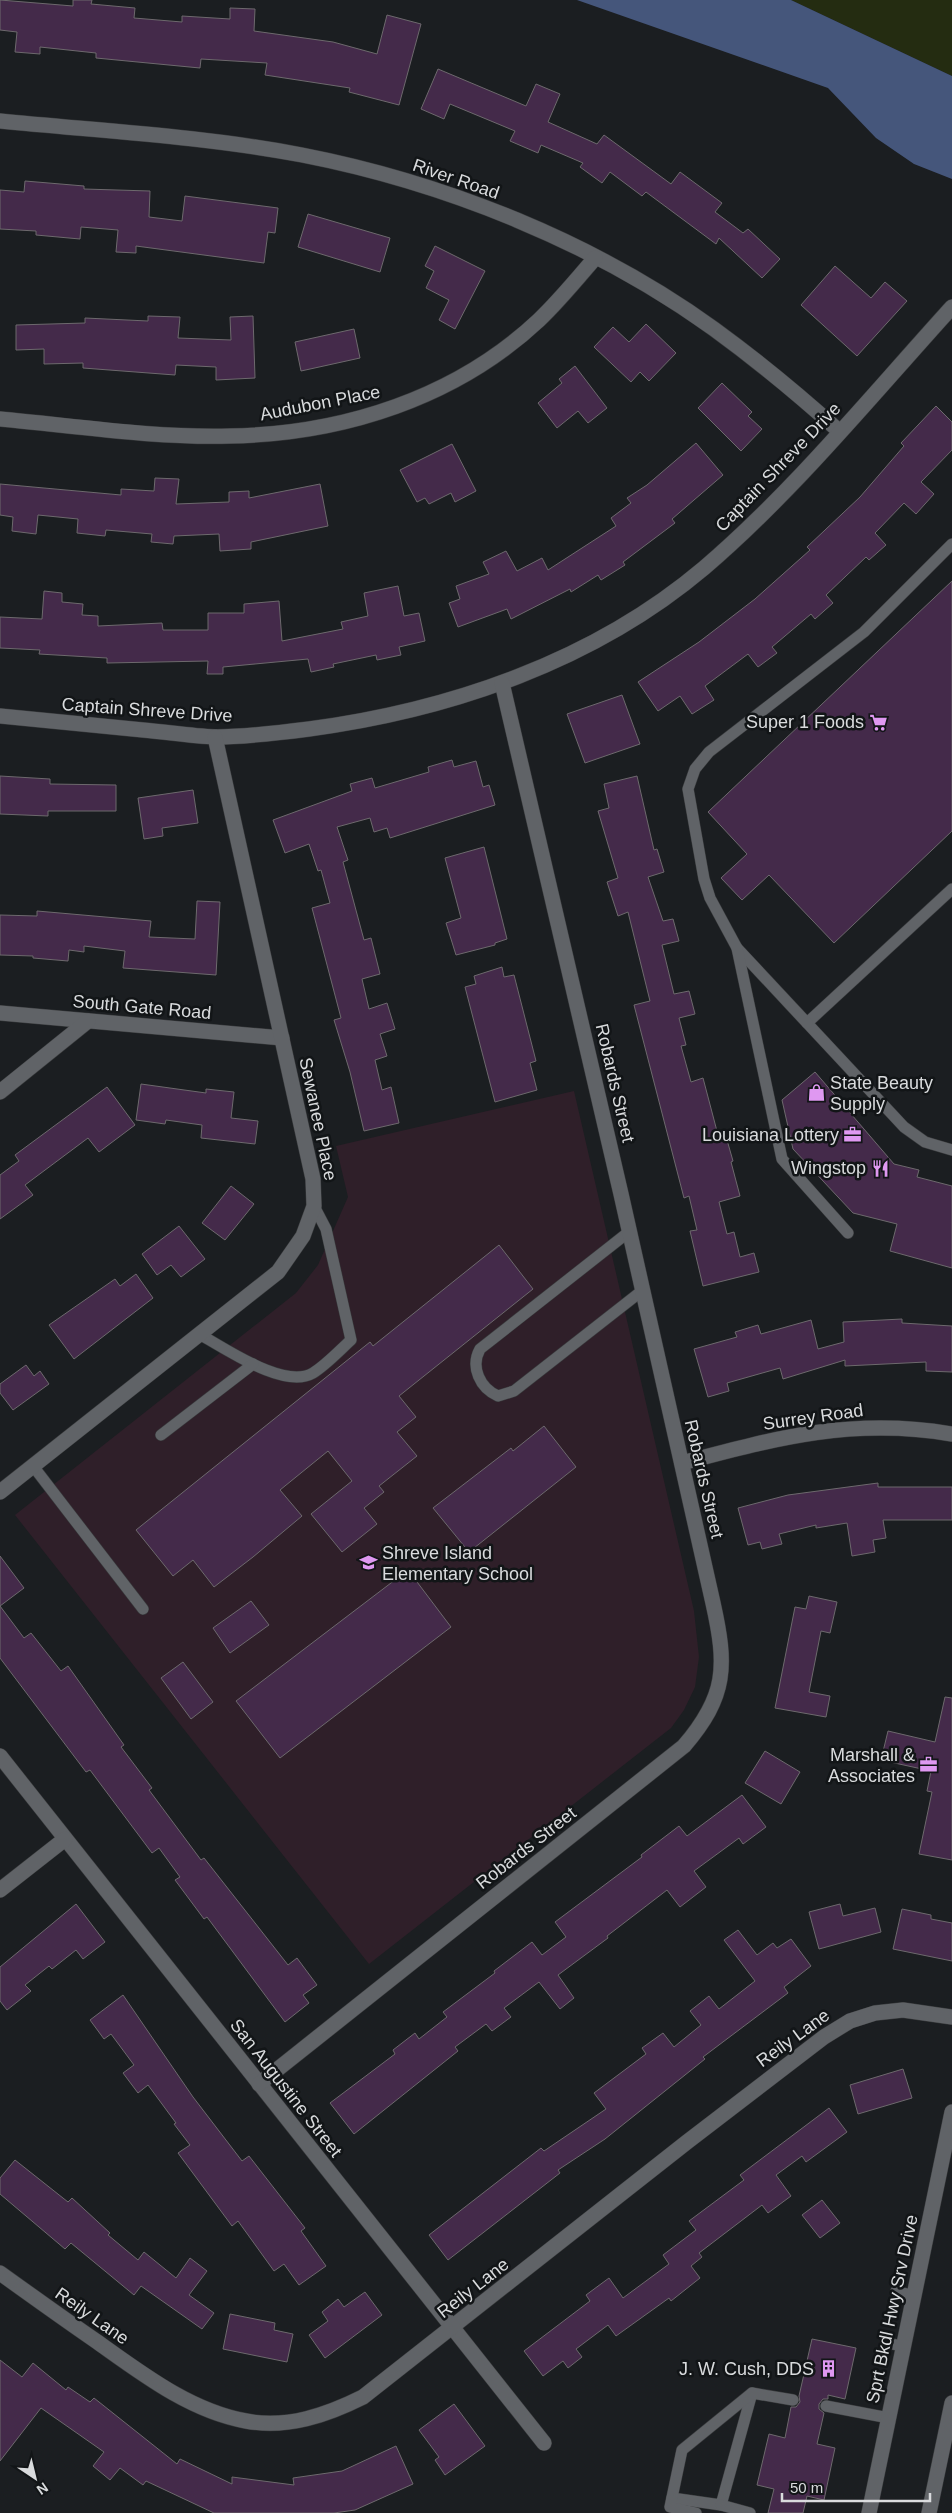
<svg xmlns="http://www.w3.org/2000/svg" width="952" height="2513" font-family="Helvetica,sans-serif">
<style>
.education{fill:#2f1f29}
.green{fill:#242c11}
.water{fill:#45567b}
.building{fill:#442a4a;stroke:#6d696d}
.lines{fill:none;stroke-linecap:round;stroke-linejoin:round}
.service-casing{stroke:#393b3d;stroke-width:12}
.minor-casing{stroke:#393b3d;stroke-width:16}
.secondary-casing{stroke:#393b3d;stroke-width:16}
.service{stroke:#606367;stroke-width:11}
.minor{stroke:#606367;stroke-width:15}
.secondary{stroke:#606367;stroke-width:15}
.labels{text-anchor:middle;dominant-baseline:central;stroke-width:5;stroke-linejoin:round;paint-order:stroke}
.street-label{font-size:18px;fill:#d9dbdd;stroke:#121517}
.poi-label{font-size:18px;fill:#d9dbdd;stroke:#121517;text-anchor:end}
</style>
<rect width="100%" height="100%" fill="#1b1e21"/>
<polygon class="education" points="574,1091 694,1611 699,1657 695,1687 684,1710 671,1728 369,1964 15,1515 296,1293 318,1265 348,1197 336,1146"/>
<polygon class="green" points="791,0 952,0 952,76"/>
<polygon class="water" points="577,0 791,0 952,76 952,179 914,164 876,138 828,88"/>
<g class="building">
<polygon points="0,0 73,6 73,0 92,0 91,4 135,8 134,18 182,22 182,16 230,19 230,8 255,9 254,31 333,42 377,54 387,15 421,24 399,105 349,92 350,88 265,75 267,63 201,59 200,68 96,58 96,53 40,47 40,54 15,52 17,32 0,30"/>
<polygon points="438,69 526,106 536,84 560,94 548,122 597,144 604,135 671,184 680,172 722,203 715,212 743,233 748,229 780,259 762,278 719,238 716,244 646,192 642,196 610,172 602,183 580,167 583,163 541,145 538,153 510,141 515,131 450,104 444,119 421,109"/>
<polygon points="25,181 84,186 84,189 150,191 149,217 182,221 185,196 278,208 275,233 268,232 264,263 136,246 136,253 116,252 118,230 81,227 80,239 36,235 36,231 0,229 0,190 24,192"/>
<polygon points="308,214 390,238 380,272 298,247"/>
<polygon points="435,246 485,271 455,329 439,320 449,300 426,288 434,271 425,266"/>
<polygon points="835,266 871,298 885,282 907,301 857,356 801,305"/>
<polygon points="148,316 180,317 178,338 231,340 230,317 253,316 255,378 216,380 216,367 176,365 175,375 83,368 83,363 44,364 44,349 16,350 16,325 85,323 85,318 148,321"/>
<polygon points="646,324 676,353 649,381 640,372 631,382 594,347 613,327 629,342"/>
<polygon points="354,329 360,358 301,371 295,342"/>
<polygon points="575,366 607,408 588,423 578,411 557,428 538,403 562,383 559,379"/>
<polygon points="722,383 752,412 748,416 762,429 741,451 698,408"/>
<polygon points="936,406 952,422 952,450 921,482 934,494 916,514 904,503 875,533 886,545 869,560 866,557 826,595 833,603 815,619 811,614 772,647 777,653 758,667 748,654 705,686 714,700 692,714 680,696 658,711 638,682 699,642 755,599 810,550 807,547 860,497 904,446 901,443"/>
<polygon points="696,443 723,475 672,519 675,523 623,562 625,565 601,580 598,575 571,592 570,589 511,619 507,609 458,627 449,603 460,599 456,586 489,574 483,562 506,551 517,571 542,558 548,570 616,526 611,518 631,503 627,498 647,485"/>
<polygon points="452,444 476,491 455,502 451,493 429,504 425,498 417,502 400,470"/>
<polygon points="155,478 179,479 176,504 229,502 229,492 249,491 249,498 320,484 328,526 251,542 251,549 220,551 219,534 174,536 173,544 151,542 152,534 106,530 105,536 77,533 78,519 38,515 36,534 12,531 13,517 0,515 0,484 121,495 121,489 154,491"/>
<polygon points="952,581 952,831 834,943 769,875 742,900 721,878 747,854 708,812"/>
<polygon points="398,586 404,616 419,613 425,641 399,647 401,655 377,660 376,655 333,664 334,667 311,672 308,659 223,667 223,674 207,674 208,661 107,663 107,658 39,654 40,650 0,648 0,617 42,619 44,591 62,593 62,602 83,604 82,615 98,616 98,626 162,623 163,630 208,630 208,613 244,613 244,604 279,601 282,641 343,629 341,622 368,616 364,593"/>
<polygon points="622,695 640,744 585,763 567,714"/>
<polygon points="452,760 454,767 476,761 483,787 489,785 495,805 390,838 387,828 374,832 370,818 337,827 348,860 343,862 364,940 371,938 380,974 362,979 369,1009 387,1003 395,1029 380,1034 387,1056 375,1060 382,1090 391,1087 399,1123 364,1131 350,1072 334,1020 341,1018 312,908 330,903 321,870 318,871 309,844 285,853 273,820 352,791 350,784 372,778 375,788 429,772 428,767"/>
<polygon points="0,776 50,779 50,784 116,785 116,811 48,811 48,816 0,814"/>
<polygon points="637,776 654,850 657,849 664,872 648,877 663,921 673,919 679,941 662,945 674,994 689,991 695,1014 679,1018 686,1045 681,1046 691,1082 703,1078 718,1135 725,1133 733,1161 731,1162 740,1196 719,1202 727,1234 734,1232 740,1257 754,1253 759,1272 703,1286 690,1231 697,1230 689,1196 684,1198 634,1005 650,1001 628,912 618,916 607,882 618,878 598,811 609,808 604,784"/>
<polygon points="193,790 198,823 162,828 163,836 144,839 138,798"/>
<polygon points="484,847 507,939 495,943 495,945 456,955 446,923 461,918 445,858"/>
<polygon points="197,901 220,902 216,975 123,968 125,951 84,946 84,952 69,950 68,961 33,958 33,956 0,955 0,915 37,916 37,911 151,921 149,937 195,939"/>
<polygon points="502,967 504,977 514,975 536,1061 530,1063 537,1090 495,1102 465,987 476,984 474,976"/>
<polygon points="815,1072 894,1164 919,1170 917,1177 952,1186 952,1268 890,1251 897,1224 853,1213 793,1149 782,1100"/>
<polygon points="141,1084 206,1093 206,1089 234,1092 231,1118 258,1121 255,1144 201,1138 202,1125 166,1120 165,1124 136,1120"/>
<polygon points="107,1087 135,1125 99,1152 88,1138 25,1185 33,1195 0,1219 0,1175 19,1161 15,1155"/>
<polygon points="231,1186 254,1204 225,1240 202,1223"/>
<polygon points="179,1226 205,1259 181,1277 171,1265 157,1275 142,1254"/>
<polygon points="499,1245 533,1289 399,1396 416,1417 397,1432 417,1456 379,1486 384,1492 364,1508 377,1524 342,1552 311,1514 352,1481 328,1451 280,1490 302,1516 253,1557 214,1587 193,1560 173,1576 136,1530 370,1342 373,1346"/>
<polygon points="136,1274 153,1298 74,1359 49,1325 115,1279 120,1286"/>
<polygon points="902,1319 902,1323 952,1326 952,1372 926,1371 926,1362 845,1366 845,1360 783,1379 780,1368 727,1383 729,1391 708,1397 694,1349 737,1337 735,1332 758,1325 761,1334 811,1320 818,1349 844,1342 843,1322"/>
<polygon points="26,1365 34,1376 40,1371 49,1384 13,1410 0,1393 0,1384"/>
<polygon points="544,1426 576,1467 469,1552 433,1508 511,1448 513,1451"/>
<polygon points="878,1483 878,1487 952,1487 952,1520 883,1520 886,1538 873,1540 875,1552 852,1556 847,1523 816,1528 816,1525 779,1534 782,1544 762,1549 760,1542 748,1545 738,1508 788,1495"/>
<polygon points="0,1556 24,1588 0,1606"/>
<polygon points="408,1570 451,1627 280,1758 236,1701"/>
<polygon points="809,1596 837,1602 830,1633 821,1631 809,1692 830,1696 826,1717 775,1708 795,1607 806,1609"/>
<polygon points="251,1601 269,1625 230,1653 213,1628"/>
<polygon points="0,1606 24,1638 31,1633 61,1671 68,1666 124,1745 121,1747 152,1788 149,1790 201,1860 204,1858 288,1965 297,1958 317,1985 303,1995 309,2003 285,2022 207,1917 204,1919 175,1880 180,1877 159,1848 152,1853 90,1770 86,1772 0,1658"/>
<polygon points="183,1662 213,1702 191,1719 161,1678"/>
<polygon points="945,1697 952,1698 952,1860 919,1854 932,1792 927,1791 931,1771 881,1760 888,1731 935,1742"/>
<polygon points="765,1751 800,1772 781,1804 745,1783"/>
<polygon points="742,1795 766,1827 743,1844 739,1838 694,1871 706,1887 680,1907 667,1890 607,1936 608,1938 558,1975 574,1998 560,2009 539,1982 504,2008 511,2017 492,2031 486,2024 455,2047 458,2051 354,2134 330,2103 395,2054 393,2050 415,2033 419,2039 447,2017 443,2012 495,1973 494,1971 532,1942 542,1955 566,1937 555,1922 642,1857 641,1855 679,1826 687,1836"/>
<polygon points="76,1904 105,1942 83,1959 76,1950 52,1969 49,1966 25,1985 31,1991 7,2010 0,2001 0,1967"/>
<polygon points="840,1904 843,1916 875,1908 881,1932 819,1949 809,1912"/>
<polygon points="902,1909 931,1915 931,1919 952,1923 952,1961 893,1949"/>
<polygon points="738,1930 757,1955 773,1943 777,1948 791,1939 811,1966 784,1987 788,1993 703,2057 705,2059 605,2139 558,2170 560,2173 448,2260 429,2235 541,2148 544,2151 606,2109 594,2093 646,2054 642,2048 663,2033 674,2047 701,2025 690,2011 709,1996 719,2009 755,1981 724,1940"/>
<polygon points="123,1995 193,2097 242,2161 249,2156 305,2228 301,2231 326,2266 299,2285 284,2264 274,2271 238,2221 232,2226 178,2153 190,2145 174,2124 176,2123 148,2085 138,2093 123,2073 134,2065 111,2034 104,2039 90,2020"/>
<polygon points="903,2069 912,2098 858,2114 850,2085"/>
<polygon points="829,2108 847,2132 806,2162 802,2156 776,2175 791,2196 768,2213 762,2205 699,2253 702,2257 691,2266 700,2278 671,2301 669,2298 616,2336 608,2325 576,2349 582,2357 568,2368 563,2361 543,2376 524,2351 590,2301 586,2295 609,2278 623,2298 669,2264 663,2255 696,2230 689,2221 744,2180 740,2175"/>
<polygon points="15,2160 68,2202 72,2198 110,2233 108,2235 138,2260 144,2252 176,2278 190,2258 207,2271 189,2295 214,2313 202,2329 141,2286 134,2295 71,2243 65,2249 0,2194 0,2178"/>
<polygon points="822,2200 840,2223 820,2238 802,2215"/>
<polygon points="365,2292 382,2315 325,2358 309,2335 328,2321 322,2312 338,2299 344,2307"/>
<polygon points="230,2314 275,2323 274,2330 293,2334 287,2362 223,2349"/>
<polygon points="812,2339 856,2348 845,2399 828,2395 828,2399 823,2399 819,2404 819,2409 824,2413 817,2444 835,2448 824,2500 807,2496 803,2513 768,2513 774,2489 757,2485 769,2434 785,2438 791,2407 796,2407 800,2402 799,2396"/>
<polygon points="0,2360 22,2377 33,2363 66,2390 68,2387 90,2402 94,2398 177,2464 180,2459 232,2484 232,2477 294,2485 293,2478 342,2471 396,2446 413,2484 355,2510 334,2513 214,2513 146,2481 143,2485 120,2468 110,2480 93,2466 104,2452 41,2408 0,2461"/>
<polygon points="454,2404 485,2446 445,2475 435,2460 439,2457 419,2430"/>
</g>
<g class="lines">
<defs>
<g id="service">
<polyline points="952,889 807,1023 904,1127 925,1142 952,1150"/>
<polyline points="737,948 807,1023"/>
<path d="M 630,1231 L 480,1349 C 470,1367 480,1388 498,1396 L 514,1391 L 643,1290"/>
<polyline points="848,1233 782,1159 737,948 710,898 704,879 688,789 695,769 709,752 864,632 952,544"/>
<path d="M 199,1334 C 225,1348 284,1390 313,1373 C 326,1365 339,1351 351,1340 L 326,1229 L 314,1206"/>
<polyline points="161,1435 253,1364"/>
<polyline points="33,1466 143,1609"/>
<polyline points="896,2291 914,2296"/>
<polyline points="885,2342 904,2347"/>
<polyline points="826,2406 889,2418"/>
<polyline points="672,2498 721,2505 752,2393"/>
<polyline points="721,2505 750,2513"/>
<polyline points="696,2513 670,2507 682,2450 752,2393 793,2400"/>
</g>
<g id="minor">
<path d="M 0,121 C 100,131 202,136 302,155 C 446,183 595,243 714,329 C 758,361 799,395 839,431"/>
<path d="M 0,419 C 76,426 154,438 230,436 C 343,434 456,398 539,320 C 559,301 577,279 595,258"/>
<path d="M 0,716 C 48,721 96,725 143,730 C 167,732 191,736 215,737 C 247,737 278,733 309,729 C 451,710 594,661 704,568 C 794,491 872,395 952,307"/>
<polyline points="0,1013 282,1038"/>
<polyline points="0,1092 88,1021"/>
<path d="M 682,1463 C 776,1438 853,1417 952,1434"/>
<polyline points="0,1492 278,1272 303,1236 314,1206 313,1179 215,737"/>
<polyline points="0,1756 544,2443"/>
<polyline points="0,1890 65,1839"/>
<path d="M 259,2084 L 684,1746 C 727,1696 727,1666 713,1603 L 621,1194 L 502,683"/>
<path d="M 0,2273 C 32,2296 64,2319 96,2341 C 141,2373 190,2411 246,2421 C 287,2429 327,2415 363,2397 L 687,2142 L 824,2037 L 850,2021 L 875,2013 L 903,2010 L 952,2017"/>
<polyline points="869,2513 952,2112"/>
</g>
<polyline id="secondary" points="929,2513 952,2403"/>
</defs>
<use href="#service" class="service-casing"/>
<use href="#minor" class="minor-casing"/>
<use href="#secondary" class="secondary-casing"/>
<use href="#service" class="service"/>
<use href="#minor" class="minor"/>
<use href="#secondary" class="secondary"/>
</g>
<defs>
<symbol id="supermarket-bare" viewBox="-9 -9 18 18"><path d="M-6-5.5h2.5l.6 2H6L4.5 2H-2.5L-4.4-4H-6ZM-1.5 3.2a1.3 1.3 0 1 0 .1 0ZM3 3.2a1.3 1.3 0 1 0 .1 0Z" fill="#df98f1" stroke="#121517" stroke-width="2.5" paint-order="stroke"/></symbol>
<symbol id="shop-bare" viewBox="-9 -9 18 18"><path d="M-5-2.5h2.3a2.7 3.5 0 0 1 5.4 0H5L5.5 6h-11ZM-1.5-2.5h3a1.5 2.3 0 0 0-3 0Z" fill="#df98f1" stroke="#121517" stroke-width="2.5" paint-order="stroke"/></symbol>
<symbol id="office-bare" viewBox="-9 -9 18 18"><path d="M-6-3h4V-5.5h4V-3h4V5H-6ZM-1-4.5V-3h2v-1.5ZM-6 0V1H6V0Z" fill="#df98f1" stroke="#121517" stroke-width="2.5" paint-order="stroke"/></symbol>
<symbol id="restaurant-bare" viewBox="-9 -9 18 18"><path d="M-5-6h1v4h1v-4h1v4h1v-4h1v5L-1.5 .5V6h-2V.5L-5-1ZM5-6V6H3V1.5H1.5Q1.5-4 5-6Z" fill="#df98f1" stroke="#121517" stroke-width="2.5" paint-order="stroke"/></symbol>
<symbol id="school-bare" viewBox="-9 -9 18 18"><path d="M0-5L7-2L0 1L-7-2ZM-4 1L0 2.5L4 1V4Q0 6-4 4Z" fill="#df98f1" stroke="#121517" stroke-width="2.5" paint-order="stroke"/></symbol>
<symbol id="building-bare" viewBox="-9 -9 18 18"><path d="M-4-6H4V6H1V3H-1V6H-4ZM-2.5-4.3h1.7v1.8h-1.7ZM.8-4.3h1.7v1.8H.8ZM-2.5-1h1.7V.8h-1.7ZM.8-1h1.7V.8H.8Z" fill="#df98f1" stroke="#121517" stroke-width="2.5" paint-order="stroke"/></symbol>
</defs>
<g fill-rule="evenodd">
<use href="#supermarket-bare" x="866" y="710" width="25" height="25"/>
<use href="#shop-bare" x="804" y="1080" width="25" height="25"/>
<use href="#office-bare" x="840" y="1122" width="25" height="25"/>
<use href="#restaurant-bare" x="868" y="1156" width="25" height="25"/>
<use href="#school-bare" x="356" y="1550" width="25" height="25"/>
<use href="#office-bare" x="916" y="1752" width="25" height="25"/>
<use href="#building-bare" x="816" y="2356" width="25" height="25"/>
</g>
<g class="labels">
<g class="street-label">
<text transform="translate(456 179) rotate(19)">River Road</text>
<text transform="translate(320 403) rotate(-11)">Audubon Place</text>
<text transform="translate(778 467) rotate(-46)">Captain Shreve Drive</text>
<text transform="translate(147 710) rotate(4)">Captain Shreve Drive</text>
<text transform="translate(142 1007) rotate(5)">South Gate Road</text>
<text transform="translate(615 1083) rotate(77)">Robards Street</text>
<text transform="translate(318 1119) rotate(78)">Sewanee Place</text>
<text transform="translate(813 1417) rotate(-8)">Surrey Road</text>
<text transform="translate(704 1479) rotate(77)">Robards Street</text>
<text transform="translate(526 1848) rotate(-38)">Robards Street</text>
<text transform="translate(793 2038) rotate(-36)">Reily Lane</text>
<text transform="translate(286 2088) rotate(52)">San Augustine Street</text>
<text transform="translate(473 2288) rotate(-38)">Reily Lane</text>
<text transform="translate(892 2309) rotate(-78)">Sprt Bkdl Hwy Srv Drive</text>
<text transform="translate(92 2316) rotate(35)">Reily Lane</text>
</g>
<g class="poi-label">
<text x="864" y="722">Super 1 Foods</text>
<text x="830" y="1083" text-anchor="start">State Beauty<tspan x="830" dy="21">Supply</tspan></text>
<text x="839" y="1135">Louisiana Lottery</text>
<text x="866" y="1168">Wingstop</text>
<text x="382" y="1553" text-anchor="start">Shreve Island<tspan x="382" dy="21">Elementary School</tspan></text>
<text x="915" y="1755">Marshall &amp;<tspan x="915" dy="21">Associates</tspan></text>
<text x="814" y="2369">J. W. Cush, DDS</text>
</g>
</g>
<g transform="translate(35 2478) rotate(145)" stroke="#121517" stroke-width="4" paint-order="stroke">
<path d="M0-4L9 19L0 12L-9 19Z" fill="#d9dbdd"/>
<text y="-8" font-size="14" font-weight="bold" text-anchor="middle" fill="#d9dbdd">N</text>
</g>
<path d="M782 2493v8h148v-8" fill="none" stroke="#d9dbdd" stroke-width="2.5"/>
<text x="790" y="2493" font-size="15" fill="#d9dbdd" stroke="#121517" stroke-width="4" paint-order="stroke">50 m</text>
</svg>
